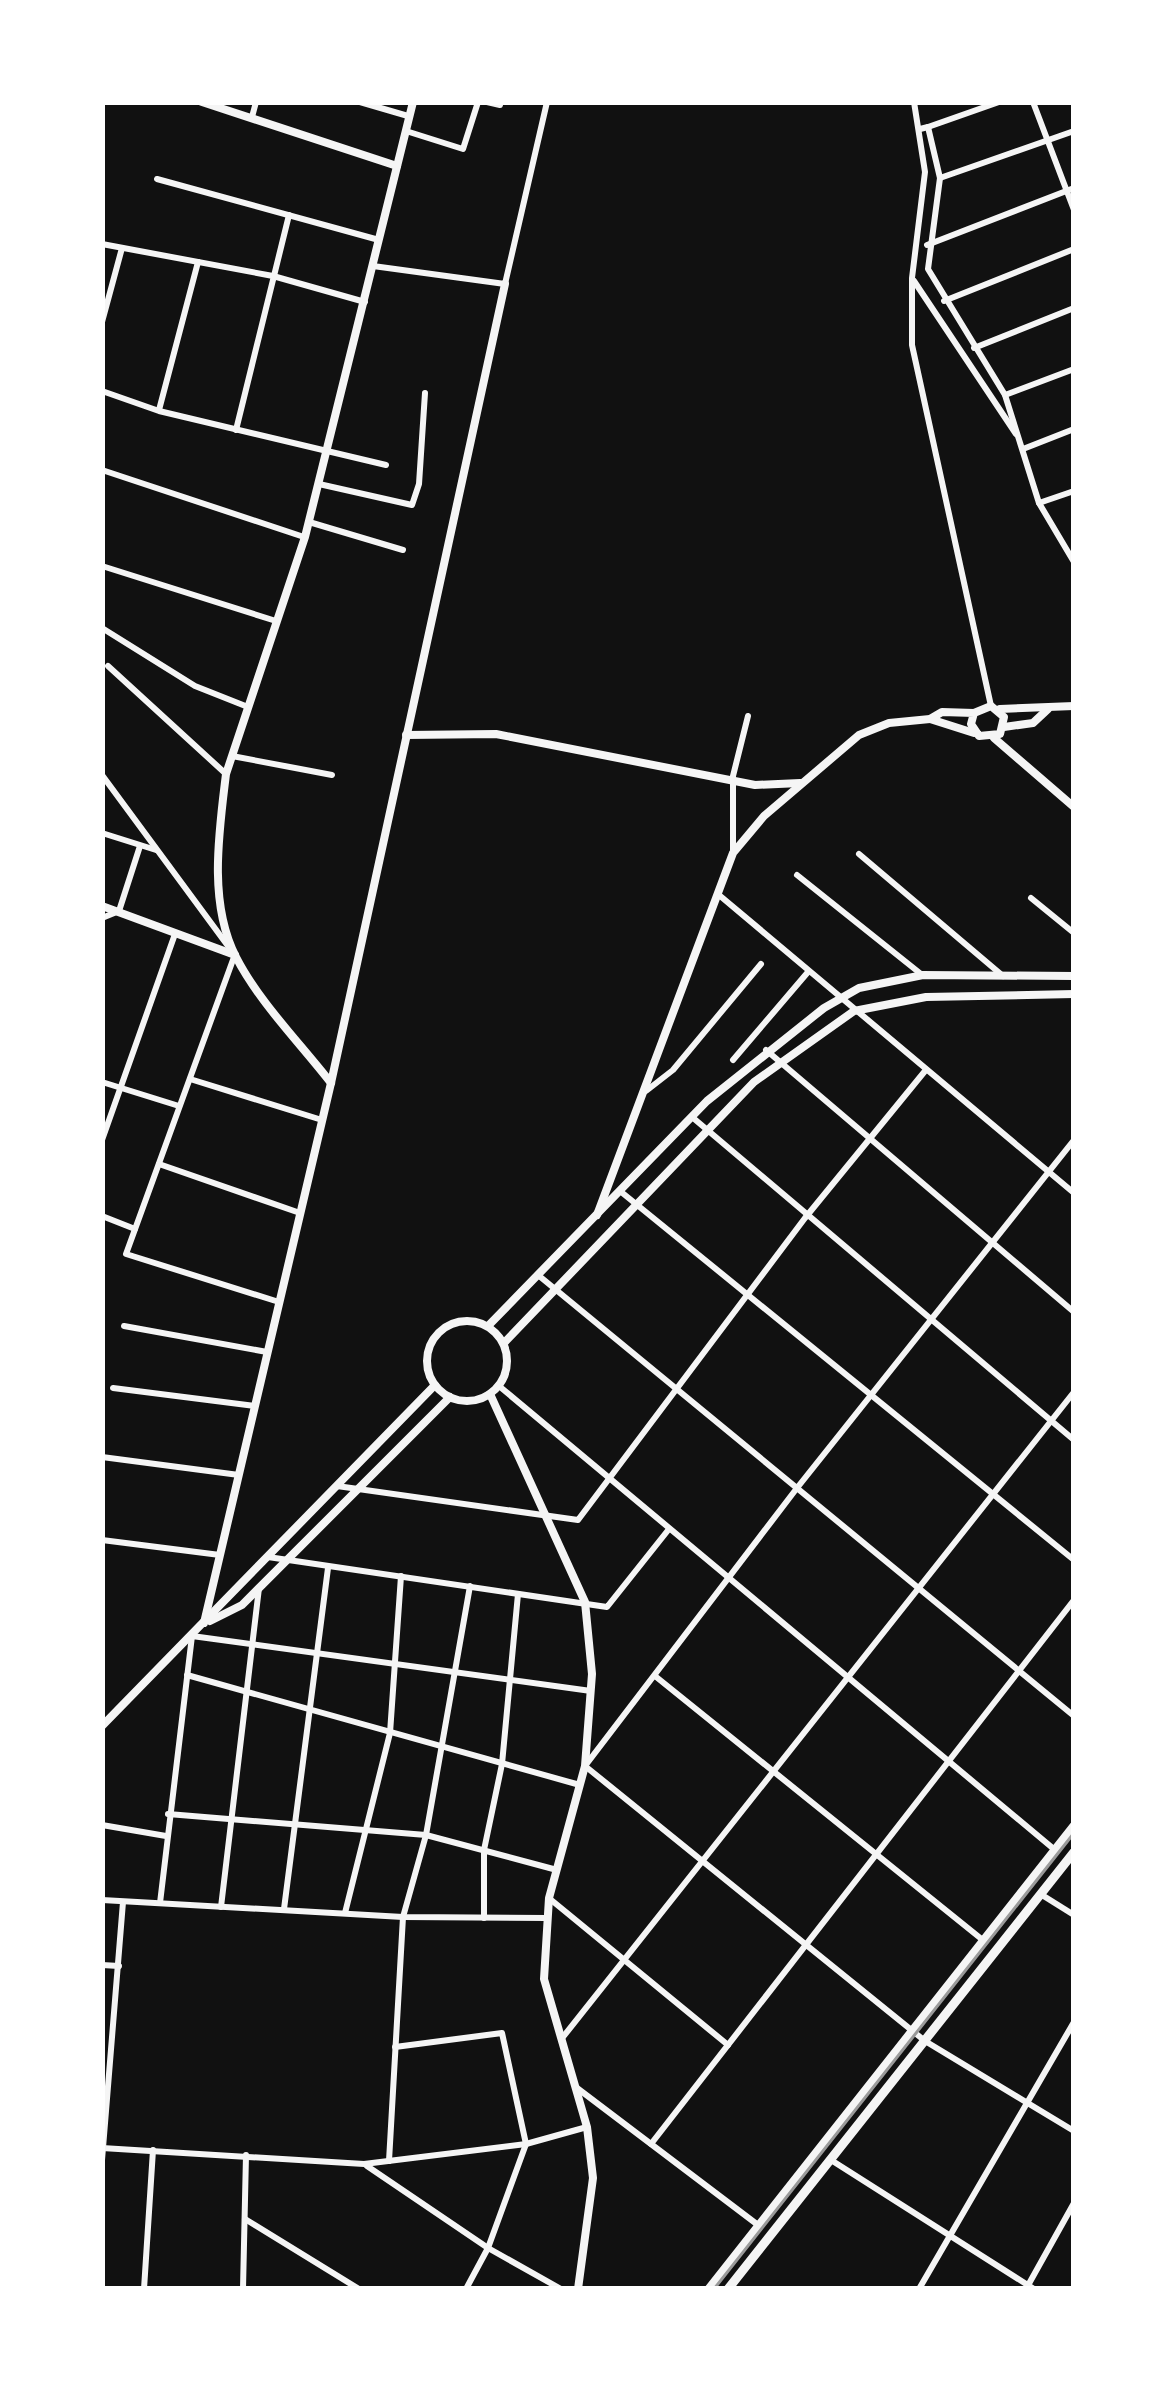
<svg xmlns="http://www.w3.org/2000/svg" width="1176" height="2391" font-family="Signika,sans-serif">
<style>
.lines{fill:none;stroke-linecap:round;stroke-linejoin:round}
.minor{stroke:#f5f5f5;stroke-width:6}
.tertiary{stroke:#f5f5f5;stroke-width:8}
.secondary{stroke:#f5f5f5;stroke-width:8}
.primary{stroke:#f5f5f5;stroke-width:9}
.tram{stroke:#9a9a9a;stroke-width:3}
</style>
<rect width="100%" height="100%" fill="#111"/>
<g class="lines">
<g class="minor">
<polyline points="360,102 408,116"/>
<polyline points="487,102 500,105"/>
<polyline points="914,102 925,172 912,278 912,345 991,706"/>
<polyline points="1033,102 1074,210"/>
<polyline points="252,117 256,102"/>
<polyline points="928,127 999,102"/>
<polyline points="920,129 928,127 940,178 928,269 1005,395 1039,503 1074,562"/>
<polyline points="406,131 463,149 478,102"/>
<polyline points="940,178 1074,131"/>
<polyline points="157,179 379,240"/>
<polyline points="102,244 273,276 365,302"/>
<polyline points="927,245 1074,188"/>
<polyline points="373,266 505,284 547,102"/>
<polyline points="914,281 1016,434"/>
<polyline points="944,301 1074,249"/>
<polyline points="102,322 122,248"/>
<polyline points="974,348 1074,308"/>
<polyline points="102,391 159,411 386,465"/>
<polyline points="1005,395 1074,369"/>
<polyline points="159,410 198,262"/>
<polyline points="236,430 289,215"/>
<polyline points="1023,449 1074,429"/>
<polyline points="102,470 304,537"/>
<polyline points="319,484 412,505 419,484 425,393"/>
<polyline points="1039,503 1074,491"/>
<polyline points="309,522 403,550"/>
<polyline points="102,566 276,621"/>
<polyline points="102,628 195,686 248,707"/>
<polyline points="108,666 226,774"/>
<polyline points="232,756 332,775"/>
<polyline points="102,775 228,946"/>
<polyline points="102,833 156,850"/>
<polyline points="733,853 733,776 748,716"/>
<polyline points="859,854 1003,976"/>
<polyline points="797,875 921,974"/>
<polyline points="719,895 1074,1193"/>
<polyline points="1031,898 1074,933"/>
<polyline points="102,918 119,911 140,846"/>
<polyline points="234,957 126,1254 279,1302"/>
<polyline points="766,1050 1074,1312"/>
<polyline points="733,1060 808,972"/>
<polyline points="190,1079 322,1120"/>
<polyline points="102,1082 179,1106"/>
<polyline points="646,1091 673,1070 761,964"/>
<polyline points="692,1117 1074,1440"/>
<polyline points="102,1140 175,934"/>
<polyline points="1074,1140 797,1488 585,1766 925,2041 1074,2131"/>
<polyline points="159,1164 300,1213"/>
<polyline points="620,1191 1074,1560"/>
<polyline points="102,1216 135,1229"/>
<polyline points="538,1275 1074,1716"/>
<polyline points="124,1326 267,1352"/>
<polyline points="499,1386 1055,1850"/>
<polyline points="113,1388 255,1406"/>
<polyline points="102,1457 239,1475"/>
<polyline points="337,1486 578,1520 805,1218 925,1071"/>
<polyline points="102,1540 220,1555"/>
<polyline points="268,1557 607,1607 669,1529"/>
<polyline points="187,1675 580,1785"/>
<polyline points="655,1676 984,1941"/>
<polyline points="168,1814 426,1835 557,1870"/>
<polyline points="102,1825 166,1836"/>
<polyline points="1042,1895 1074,1915"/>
<polyline points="550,1899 728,2045"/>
<polyline points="102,1900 403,1917 547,1918"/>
<polyline points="160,1903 192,1636 591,1691"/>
<polyline points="221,1907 259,1588"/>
<polyline points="284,1909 328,1568"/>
<polyline points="345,1913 390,1733 401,1576"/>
<polyline points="484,1918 484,1850 502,1764 518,1594"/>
<polyline points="102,1965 119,1966"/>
<polyline points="563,2037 1074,1392"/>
<polyline points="395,2047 502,2033 526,2144 488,2248 466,2289"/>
<polyline points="577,2088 758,2225"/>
<polyline points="651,2144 1074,1600"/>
<polyline points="102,2148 364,2164 526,2144 587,2127"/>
<polyline points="102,2160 123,1902"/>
<polyline points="831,2160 1034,2289"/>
<polyline points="389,2161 403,1917 426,1835 470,1586"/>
<polyline points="367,2166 488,2248 561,2289"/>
<polyline points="245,2219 359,2289"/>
<polyline points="144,2289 153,2150"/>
<polyline points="243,2289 246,2155"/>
<polyline points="919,2289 1074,2022"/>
<polyline points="1026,2289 1074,2203"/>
</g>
<g class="tertiary">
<polyline points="202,102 397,166"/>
<polyline points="406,735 496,734 755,785 800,783"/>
<polyline points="994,738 1074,807"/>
<polyline points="102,906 235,955"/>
<polyline points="490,1394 585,1602 592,1674 585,1766 549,1898 544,1979 587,2127 593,2178 578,2289"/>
<polyline points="204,1623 331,1083 505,284"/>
</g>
<g class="secondary">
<polyline points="1000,709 1074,706"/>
<polyline points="930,719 974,733"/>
<polyline points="1004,727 1033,723 1048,709"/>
<path d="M 331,1083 C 300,1043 259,1002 236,957 C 208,903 219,832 226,774 L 305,537 L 413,102"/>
<polyline points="597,1215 733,853 764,816 859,735 889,723 930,719 942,712 974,713 991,706 1004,717 1000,734 979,736 971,724 974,713"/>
<circle cx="467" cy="1361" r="40"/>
<polyline points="488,1326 707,1101 824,1008 859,988 923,975 1074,976"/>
<polyline points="504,1343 754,1082 854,1011 926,997 1074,994"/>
<polyline points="210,1621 242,1605 450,1397"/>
<polyline points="102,1726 435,1385"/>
</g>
<g class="primary">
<polyline points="709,2289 1074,1826"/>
<polyline points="728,2289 1074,1852"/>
</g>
<polyline class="tram" points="714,2289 1074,1833"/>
</g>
<rect width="1176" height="2391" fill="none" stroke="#ffffff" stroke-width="210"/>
</svg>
